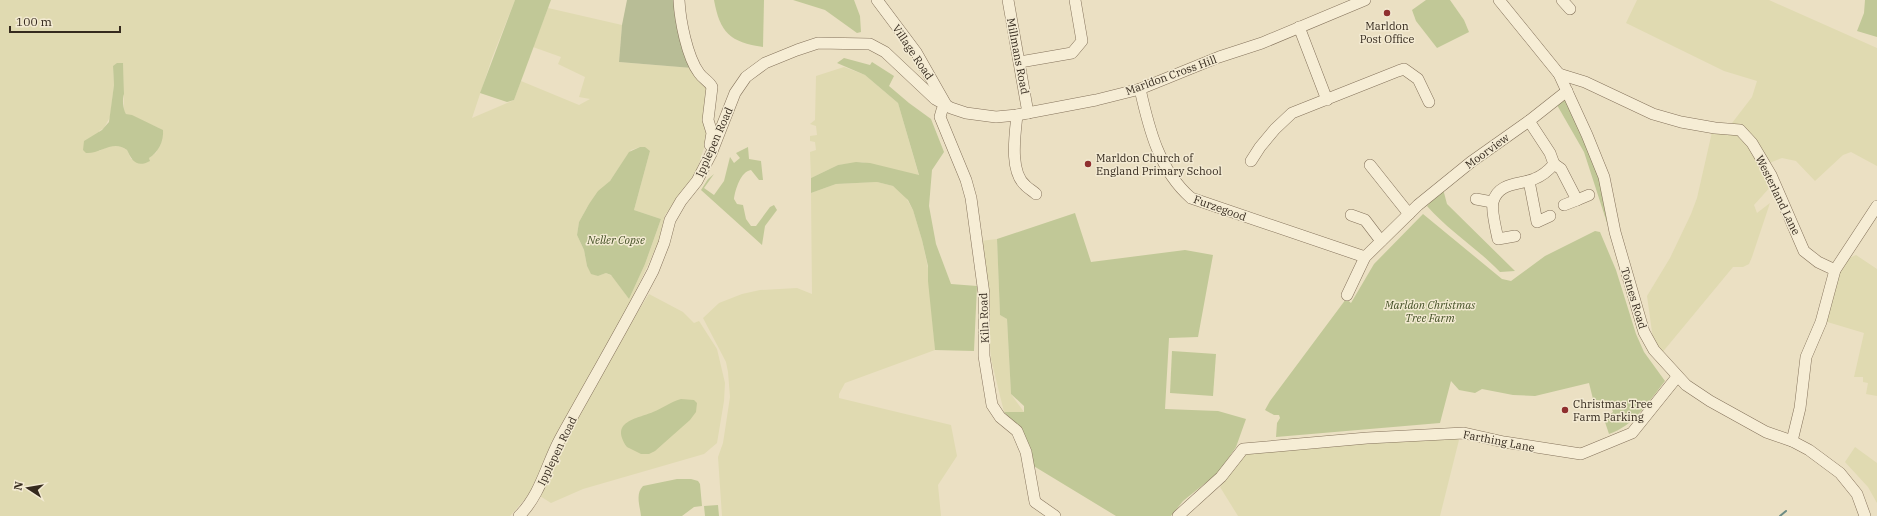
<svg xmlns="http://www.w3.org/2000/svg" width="1877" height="516" font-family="'IBM Plex Serif',serif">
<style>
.farmland{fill:#e0dab1;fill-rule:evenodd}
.green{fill:#c1c897}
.cemetery{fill:#b8bd96}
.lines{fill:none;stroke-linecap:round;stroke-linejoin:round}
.stream{stroke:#6c8b84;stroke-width:2}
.minor-casing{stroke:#84725b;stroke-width:12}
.minor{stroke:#f6edd5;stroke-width:11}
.poi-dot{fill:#8f302f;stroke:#f3ead2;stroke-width:1.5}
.labels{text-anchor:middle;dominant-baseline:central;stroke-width:3;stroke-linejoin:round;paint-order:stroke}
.poi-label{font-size:11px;fill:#352a1e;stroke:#f3ead2;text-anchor:start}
.street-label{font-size:11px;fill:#352a1e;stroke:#f3ead2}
.park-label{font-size:11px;font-style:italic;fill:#445026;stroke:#f3ead2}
</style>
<rect width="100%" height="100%" fill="#ebe0c3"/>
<g class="farmland">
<path d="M 0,0 L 515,0 L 492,58 L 472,118 L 514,100 L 521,81 L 579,105 L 590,99 L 579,97 L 585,77 L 558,64 L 561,57 L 533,47 L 548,8 L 622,25 L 619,62 L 692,68 L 709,85 L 709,133 L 695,175 L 665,215 L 659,241 L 631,301 L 541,475 L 525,499 L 510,516 L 0,516 ZM 123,63 L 124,111 L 126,114 L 159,128 L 163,134 L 156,153 L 148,158 L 150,160 L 131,159 L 127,150 L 118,145 L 110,146 L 99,151 L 99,131 L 104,128 L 110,117 L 114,85 L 113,66 ZM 640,147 L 650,151 L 634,210 L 661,219 L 645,264 L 629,299 L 612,276 L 606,273 L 598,276 L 591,273 L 587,266 L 584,250 L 577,235 L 579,222 L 589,204 L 610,181 L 631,150 Z"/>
<polygon points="1637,0 1769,0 1877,48 1877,166 1851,152 1843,155 1815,181 1796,161 1782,158 1767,164 1754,138 1732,123 1752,97 1757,81 1724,71 1626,23"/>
<polygon points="844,67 865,75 898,103 919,176 862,162 838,165 811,178 810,152 816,150 815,142 810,141 810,136 817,135 816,126 810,124 815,120 816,76"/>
<polygon points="1712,132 1739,133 1755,152 1772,185 1754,205 1757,213 1770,203 1752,257 1749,264 1743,267 1733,267 1661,354 1653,339 1647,296 1670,258 1691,214 1697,198"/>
<polygon points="877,182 893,186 905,196 913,210 922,240 928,268 935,350 845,383 839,394 839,398 951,425 957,456 938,485 941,516 722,516 718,457 723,443 730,397 728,372 726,362 703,318 719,303 742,294 760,290 797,288 812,294 811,193 836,184"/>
<polygon points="997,239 1000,315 1007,319 1011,394 1024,412 1004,412 991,359 980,241"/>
<polygon points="1856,255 1877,269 1877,396 1866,394 1868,383 1863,382 1863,377 1854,377 1864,333 1824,321 1837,271 1849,258"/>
<polygon points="649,294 683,312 694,323 699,321 717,349 725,383 724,401 717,443 704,454 583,489 551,503 540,496 551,477 559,451 630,324"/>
<polygon points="1450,436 1459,440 1440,516 1238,516 1220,487 1244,454"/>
<polygon points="1855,447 1877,463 1877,503 1868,487 1845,462"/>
</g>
<g class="green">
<polygon points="515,0 551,0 514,100 507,102 480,93"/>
<path d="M 714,0 L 764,0 L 763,47 C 730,42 720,33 714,0 Z"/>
<polygon points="793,0 854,0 860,16 861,32 857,33 825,10"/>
<polygon points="1426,0 1450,0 1464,20 1469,32 1437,48 1416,21 1412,10"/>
<polygon points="1865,0 1877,0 1877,37 1857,31 1864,13"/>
<polygon points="844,58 870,65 872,62 894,76 889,86 909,103 931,119 944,152 932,170 929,206 936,244 951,284 977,286 974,351 935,350 928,281 928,266 922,240 913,210 908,200 893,186 877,182 836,184 811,193 811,178 838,165 856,162 870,163 919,175 898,103 865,75 837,63"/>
<path d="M 117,63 L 123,63 L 124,94 C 122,99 123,109 126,114 L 132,115 L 163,130 C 164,141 158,153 149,158 L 150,161 C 137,168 132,161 127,150 C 113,139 101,154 86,153 L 83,150 L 84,141 L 102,130 L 109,122 L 114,85 L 113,66 Z"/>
<polygon points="1566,97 1597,168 1608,226 1584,152 1557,105"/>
<polygon points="640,147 645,147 650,151 634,210 661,219 645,264 629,299 611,275 606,273 598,276 591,274 587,266 584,250 577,235 579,222 589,204 598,191 610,181 629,152"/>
<path d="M 748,147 L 749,159 L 761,161 L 763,180 L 759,180 L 751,170 C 741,171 735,190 734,199 L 737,204 L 743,205 L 746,219 L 751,226 L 756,226 L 770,207 L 774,205 L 777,210 L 765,226 L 762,245 L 701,190 L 708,179 L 714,174 L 704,188 L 714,195 L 724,181 L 730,157 L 734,163 L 740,158 L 736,153 Z"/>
<path d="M 1443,189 L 1447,204 L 1515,271 L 1500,272 C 1477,248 1449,231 1427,206 Z"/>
<polygon points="1075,213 1091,262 1185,250 1213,255 1198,337 1169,338 1165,409 1218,411 1246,419 1236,447 1219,472 1183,501 1171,516 1116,516 1032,465 1018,426 1004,412 1024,412 1024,406 1011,394 1007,319 1000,315 997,239"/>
<path d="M 1423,214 L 1502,279 L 1511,281 L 1545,256 L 1595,231 L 1600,232 L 1616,270 L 1636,334 L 1644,352 L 1665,381 C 1649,401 1634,426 1609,434 L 1604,419 L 1613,412 L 1610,404 L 1593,399 L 1589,383 L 1535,396 L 1513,395 L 1482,389 L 1475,393 L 1459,390 L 1451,381 L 1440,423 L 1276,437 L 1277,423 L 1280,418 L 1279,415 L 1274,415 L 1265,410 L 1270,401 L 1346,299 L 1351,303 L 1374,264 Z"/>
<polygon points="1172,351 1216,354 1213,396 1170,393"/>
<path d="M 681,399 L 694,400 L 697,403 L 696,412 L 690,420 L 655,451 L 649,454 L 641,454 L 627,447 C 609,421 637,419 653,412 C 663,408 670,402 681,399 Z"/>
<path d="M 677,479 L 691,479 L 698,481 L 700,484 L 702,506 L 694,507 L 682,516 L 641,516 C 640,506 635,494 643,486 Z"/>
<polygon points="718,505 719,516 705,516 704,506"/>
</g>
<polygon class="cemetery" points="627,0 678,0 692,68 619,62 622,25"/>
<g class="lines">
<polyline class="stream" points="1780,516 1786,511"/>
<defs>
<g id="minor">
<path d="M 679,0 C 680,20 687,57 699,73 C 703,79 709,81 712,87 L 708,120 L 712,133 L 710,145"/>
<polyline points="877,0 916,52 945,103"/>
<polyline points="1008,0 1028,113"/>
<polyline points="1499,0 1559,74 1587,135 1604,177 1615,232 1644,332 1654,350 1686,385 1710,401 1766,432 1792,441 1809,450 1840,473 1857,494 1865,516"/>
<polyline points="1562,0 1570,9"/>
<polyline points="1299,27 1327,100"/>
<polyline points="1020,62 1072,53 1082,41 1075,0"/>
<polyline points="1559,74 1585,82 1653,114 1681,122 1715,128 1740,130 1752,143 1771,175 1804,251 1818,262 1835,270"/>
<path d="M 1140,89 C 1149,129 1159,170 1191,198 L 1365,257"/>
<polyline points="946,105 942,110 940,117 966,180 971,198 984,294 984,356 992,405 1000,417 1017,431 1026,452 1035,502 1055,516"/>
<path d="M 1017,115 C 1015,135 1009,172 1026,186 C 1029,189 1033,191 1036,194"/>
<polyline points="1251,161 1260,147 1275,129 1292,113 1398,71 1404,69 1418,79 1429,102"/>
<polyline points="1554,164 1561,169 1577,200 1564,205"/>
<polyline points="1370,165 1409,214"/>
<polyline points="1529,181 1537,222 1550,216"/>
<polyline points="1476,199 1492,202"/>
<polyline points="1577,200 1589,195"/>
<polyline points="1351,215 1365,220 1381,241"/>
<path d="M 1515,236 L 1498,239 C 1496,230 1491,209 1493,202 C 1498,182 1520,185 1534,179 C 1542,176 1549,170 1554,164 L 1550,153 L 1529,121"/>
<polyline points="1347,295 1365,257 1418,205 1471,162 1529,121 1567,91"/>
<polyline points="1792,441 1800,408 1806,357 1821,322 1835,270 1877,206"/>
<path d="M 519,516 C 541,494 546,465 560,439 C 591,383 623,328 653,271 L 664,243 L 670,220 L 681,201 L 697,181 L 711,154 L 735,93 L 746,77 L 765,63 L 797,50 L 818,43 L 870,44 L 885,52 L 935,99 L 951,108 L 966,113 L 996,117 L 1017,115 L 1096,100 L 1140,89 L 1219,57 L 1262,43 L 1365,0"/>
<polyline points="1178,516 1221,477 1243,449 1367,438 1464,433 1504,442 1581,454 1632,433 1677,377"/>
</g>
</defs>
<use href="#minor" class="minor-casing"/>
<use href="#minor" class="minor"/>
</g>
<g class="poi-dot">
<circle cx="1387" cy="13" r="4"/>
<circle cx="1088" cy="164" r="4"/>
<circle cx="1565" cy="410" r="4"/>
</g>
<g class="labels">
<g class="poi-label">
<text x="1387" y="26" text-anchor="middle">Marldon<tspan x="1387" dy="13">Post Office</tspan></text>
<text x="1096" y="158">Marldon Church of<tspan x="1096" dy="13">England Primary School</tspan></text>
<text x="1573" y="404">Christmas Tree<tspan x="1573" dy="13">Farm Parking</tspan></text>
</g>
<g class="street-label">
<text transform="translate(913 52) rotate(56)">Village Road</text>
<text transform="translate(1018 56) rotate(79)">Millmans Road</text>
<text transform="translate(1171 75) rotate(-20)">Marldon Cross Hill</text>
<text transform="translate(714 142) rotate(-66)">Ipplepen Road</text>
<text transform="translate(1487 151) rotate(-36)">Moorview</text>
<text transform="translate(1778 195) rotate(64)">Westerland Lane</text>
<text transform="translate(1220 208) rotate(20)">Furzegood</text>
<text transform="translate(1634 298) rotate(73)">Totnes Road</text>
<text transform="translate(984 318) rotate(-92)">Kiln Road</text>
<text transform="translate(1499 441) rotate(11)">Farthing Lane</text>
<text transform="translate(557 451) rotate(-64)">Ipplepen Road</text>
</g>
<g class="park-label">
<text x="616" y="240">Neller Copse</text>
<text x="1430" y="305">Marldon Christmas<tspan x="1430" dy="13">Tree Farm</tspan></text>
</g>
</g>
<g transform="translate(28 488) rotate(282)" stroke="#f3ead2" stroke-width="3" paint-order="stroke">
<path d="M0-3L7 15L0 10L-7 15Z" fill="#352a1e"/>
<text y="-6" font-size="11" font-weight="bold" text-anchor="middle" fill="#352a1e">N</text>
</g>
<path d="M10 26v6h110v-6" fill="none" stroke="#352a1e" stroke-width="2"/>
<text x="16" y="26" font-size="12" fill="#352a1e" stroke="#f3ead2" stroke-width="3" paint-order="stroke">100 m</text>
</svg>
